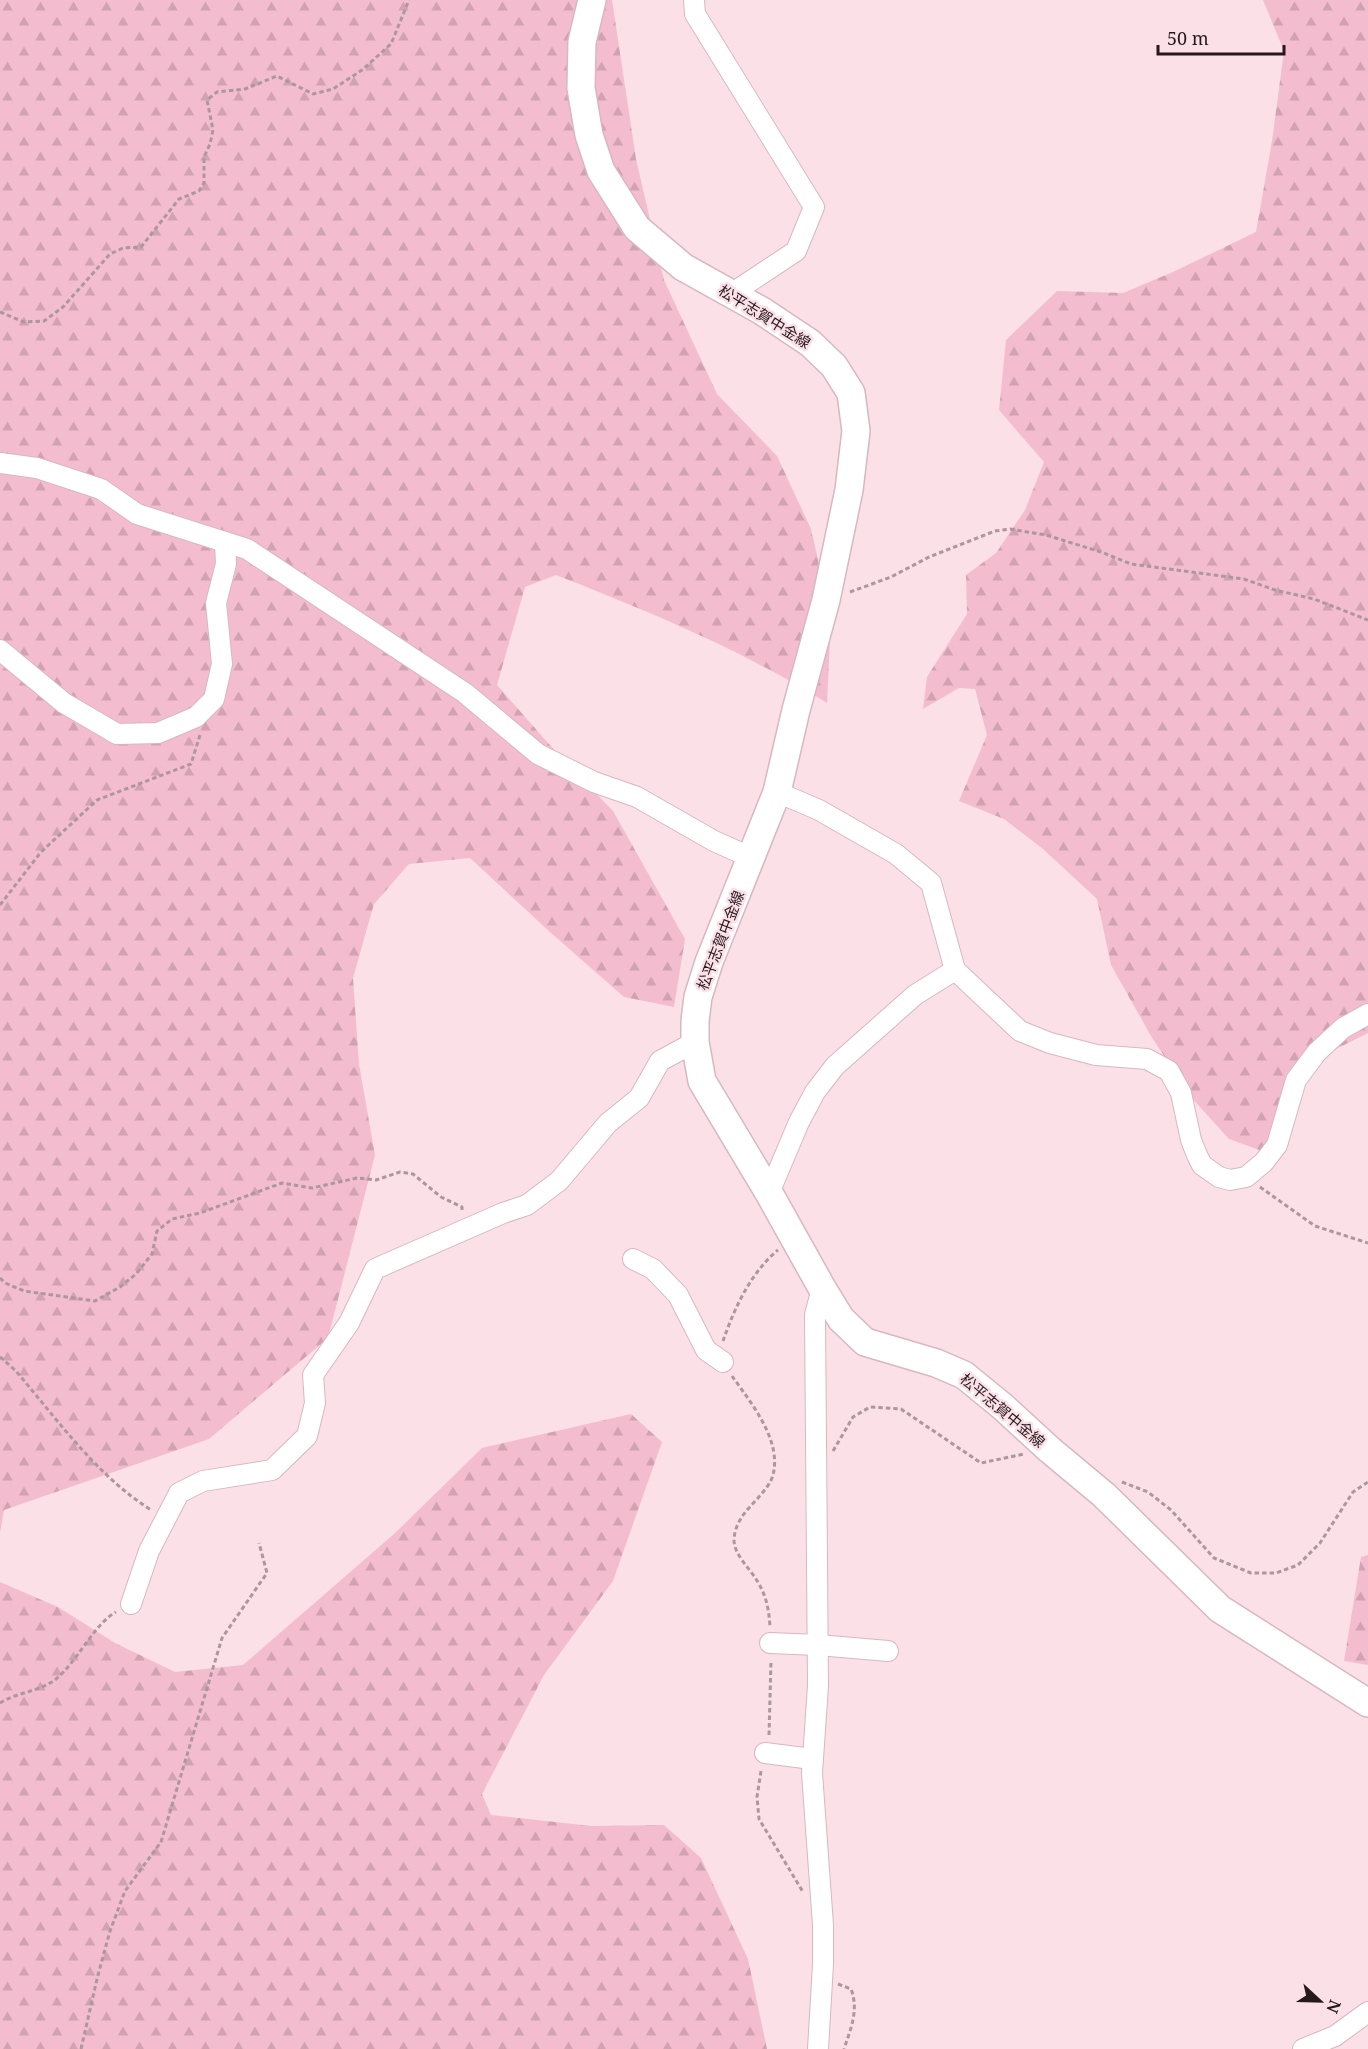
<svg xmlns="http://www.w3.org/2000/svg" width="1368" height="2049" font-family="'Noto Serif','Noto Sans JP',serif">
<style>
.forest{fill:url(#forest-firs)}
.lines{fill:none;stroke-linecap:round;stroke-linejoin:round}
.street-casing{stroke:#d8b7c1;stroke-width:22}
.secondary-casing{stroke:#d8b7c1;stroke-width:30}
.path{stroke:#ad979e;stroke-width:3;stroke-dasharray:4.5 3;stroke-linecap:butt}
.street{stroke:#fff;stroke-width:20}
.secondary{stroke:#fff;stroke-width:27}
.labels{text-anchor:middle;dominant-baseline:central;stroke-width:5;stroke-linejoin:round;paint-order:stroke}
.street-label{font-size:15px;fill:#25191d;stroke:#fbe0e8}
</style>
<defs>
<pattern id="forest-firs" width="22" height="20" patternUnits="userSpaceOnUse" patternTransform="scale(1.5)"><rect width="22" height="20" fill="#f4bdcf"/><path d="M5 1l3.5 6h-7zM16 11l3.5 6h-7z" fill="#d1a2b1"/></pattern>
</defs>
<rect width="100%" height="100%" fill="#fbe0e8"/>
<g class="forest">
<path d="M 0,0 L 612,0 L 636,159 L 664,280 L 717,394 L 777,456 L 811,529 L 831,617 L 827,703 C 742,650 648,611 556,575 L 525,587 L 497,685 L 548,743 L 613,811 L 685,939 L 674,1007 L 624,997 L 550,932 L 470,858 L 409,864 L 374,904 L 353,978 L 359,1064 L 375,1155 L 328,1338 L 209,1439 L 4,1510 L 0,1533 Z"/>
<polygon points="1263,0 1368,0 1368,1033 1332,1051 1291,1096 1262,1151 1229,1139 1190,1096 1151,1036 1111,965 1097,899 1043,849 1004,819 959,801 987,735 975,689 959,688 923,709 927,677 967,614 966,575 996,553 1025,510 1044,462 999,410 1006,340 1057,291 1123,293 1173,272 1256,232 1272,141 1284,51"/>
<polygon points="631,1414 662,1442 613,1581 544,1675 482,1794 491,1815 591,1826 664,1825 701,1858 748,1959 767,2049 0,2049 0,1582 58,1607 115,1643 175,1672 243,1665 394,1534 482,1448"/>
<polygon points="1368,1555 1368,1665 1344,1661 1361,1557"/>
</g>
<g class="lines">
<defs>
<g id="street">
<polyline points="694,0 695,14 814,207 796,251 731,294"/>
<polyline points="0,463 37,468 101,489 137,514 247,549 465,693 538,754 594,782 637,797 714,841 752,858"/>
<polyline points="0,650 64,703 117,734 158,733 196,717 214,699 222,664 216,603 226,564 225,542"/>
<polyline points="777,792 819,810 896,854 931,883 955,970 1020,1031 1050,1043 1096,1055 1147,1059 1169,1071 1181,1093 1191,1140 1197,1155 1202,1165 1219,1177 1230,1180 1246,1177 1264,1162 1277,1145 1296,1080 1317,1052 1343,1028 1368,1014"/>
<polyline points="769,1193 799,1122 815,1092 835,1066 915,995 955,970"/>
<polyline points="633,1259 653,1269 678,1295 706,1350 723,1362"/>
<polyline points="131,1604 149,1551 179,1493 203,1481 272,1470 307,1436 315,1403 313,1375 349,1323 375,1269 503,1213 527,1205 559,1181 608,1123 639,1098 660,1061 695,1042"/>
<polyline points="770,1643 818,1645 888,1651"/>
<polyline points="765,1753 812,1759"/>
<polyline points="818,2049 823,1964 823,1925 812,1773 818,1686 815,1315 822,1288"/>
<polyline points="1303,2049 1335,2036 1368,2012"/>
</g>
<polyline id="secondary" points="592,0 582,42 581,88 589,135 601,171 637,228 683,267 762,311 810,343 834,366 851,393 856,431 849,490 826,600 796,710 777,792 709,962 698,997 695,1021 695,1042 702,1081 769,1193 822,1288 841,1319 865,1342 936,1363 964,1375 1002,1406 1050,1450 1104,1495 1220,1609 1368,1703"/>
</defs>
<use href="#street" class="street-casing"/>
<use href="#secondary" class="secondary-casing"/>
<g class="path">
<polyline points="0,312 24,322 44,321 63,307 110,254 123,248 141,247 179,199 199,191 204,183 204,157 210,144 213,130 207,100 217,92 245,89 277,76 313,94 333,89 362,70 391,44 409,0"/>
<polyline points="850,592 891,577 929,557 995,531 1010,529 1046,535 1101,552 1131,564 1244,579 1275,590 1314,599 1368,620"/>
<polyline points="0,905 41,852 97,800 191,764 200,735"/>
<polyline points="1260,1187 1315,1226 1368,1243"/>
<polyline points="0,1278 5,1283 24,1291 95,1301 120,1287 136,1274 152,1254 157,1231 172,1219 200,1213 282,1183 312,1188 357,1178 376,1180 400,1172 413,1174 441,1197 462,1207 462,1211"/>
<path d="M 723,1341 C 734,1309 751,1272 778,1250"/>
<path d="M 0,1357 L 15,1370 C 57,1419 96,1475 151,1510"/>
<path d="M 732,1376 C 751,1403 782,1440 773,1475 C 771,1483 764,1491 758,1498 C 747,1510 735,1521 734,1540 C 734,1554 749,1568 756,1579 C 766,1594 769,1609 770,1627"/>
<polyline points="833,1451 853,1417 870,1407 901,1409 981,1463 1024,1454"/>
<polyline points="1122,1482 1148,1492 1171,1510 1214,1558 1251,1573 1276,1573 1298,1565 1320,1543 1353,1492 1368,1482"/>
<path d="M 0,1703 C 17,1692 39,1692 56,1679 C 78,1661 94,1624 116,1612"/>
<polyline points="769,1735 771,1660"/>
<polyline points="761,1771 757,1797 759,1819 803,1892"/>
<path d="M 838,1984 L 851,1989 C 859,2010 851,2028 844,2049"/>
<polyline points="81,2049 98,1975 110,1931 125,1891 161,1842 222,1638 267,1573 259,1543"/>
</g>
<use href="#street" class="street"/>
<use href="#secondary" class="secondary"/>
</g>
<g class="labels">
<g class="street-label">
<text transform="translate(765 316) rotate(32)">松平志賀中金線</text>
<text transform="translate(720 940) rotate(-69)">松平志賀中金線</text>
<text transform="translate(1003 1410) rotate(40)">松平志賀中金線</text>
</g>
</g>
<g transform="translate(1320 2001) rotate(112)" stroke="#fbe0e8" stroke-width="4.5" paint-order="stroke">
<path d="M0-4.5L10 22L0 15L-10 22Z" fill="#25191d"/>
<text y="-9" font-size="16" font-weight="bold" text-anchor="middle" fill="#25191d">N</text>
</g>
<path d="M1158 45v9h126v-9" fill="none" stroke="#25191d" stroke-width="3"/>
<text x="1167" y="45" font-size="18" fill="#25191d" stroke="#fbe0e8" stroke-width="4.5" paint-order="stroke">50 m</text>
</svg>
